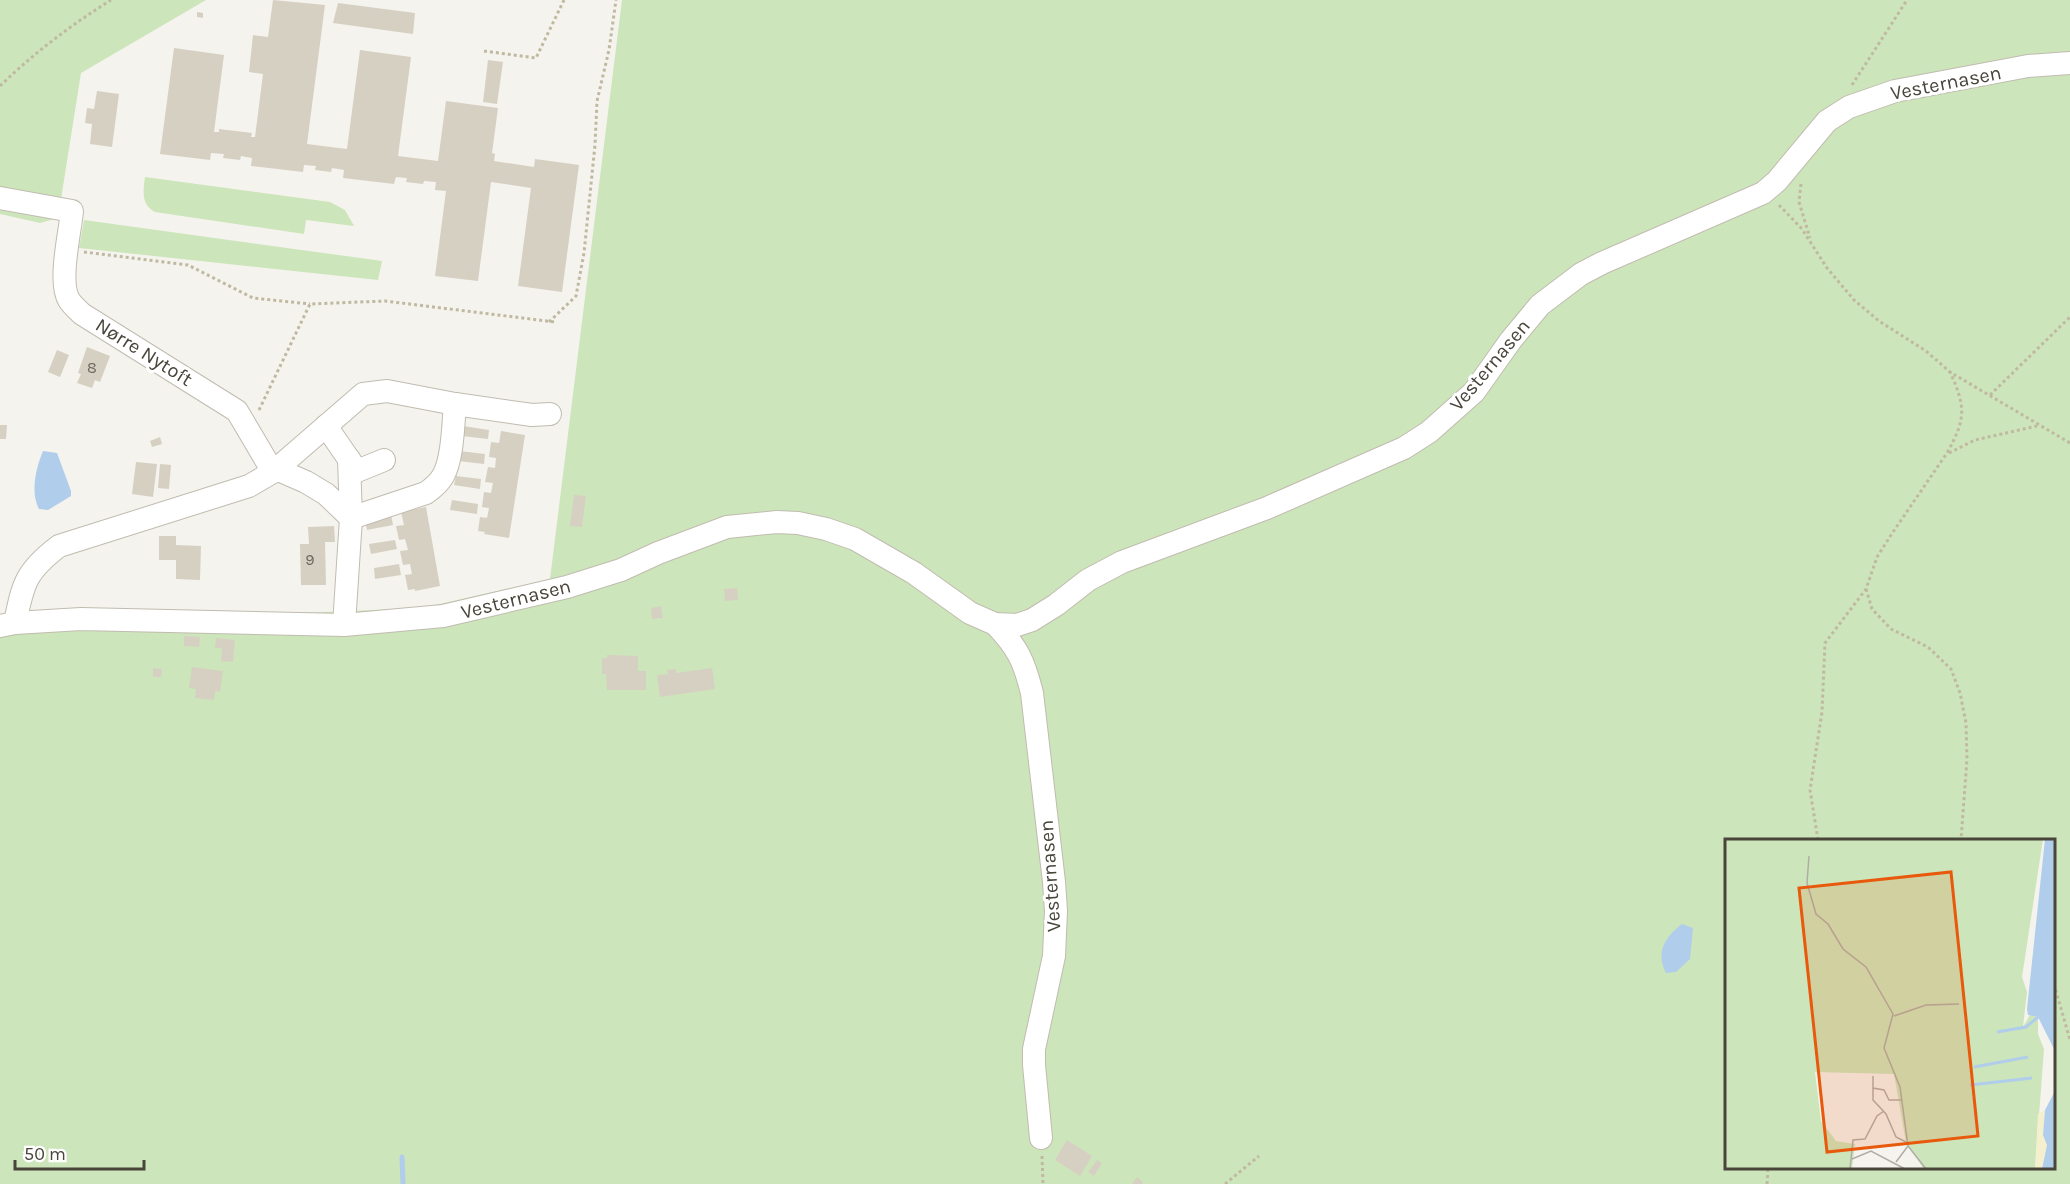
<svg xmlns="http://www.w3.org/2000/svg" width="2070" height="1184" font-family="Karla,sans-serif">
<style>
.green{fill:#cde5ba;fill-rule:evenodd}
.water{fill:#b0cdeb}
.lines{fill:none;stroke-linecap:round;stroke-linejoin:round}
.stream{stroke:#b0cdeb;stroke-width:5}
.building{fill:#d6d0c3}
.minor-casing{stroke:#c0bcb0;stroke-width:24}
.path{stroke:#c0b9a2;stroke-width:3;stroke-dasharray:3 3;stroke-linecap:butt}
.minor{stroke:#fff;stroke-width:22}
.labels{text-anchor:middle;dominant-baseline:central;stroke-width:6;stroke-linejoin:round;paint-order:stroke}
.number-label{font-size:16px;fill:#6c685d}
.street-label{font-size:20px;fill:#49453b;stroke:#fff}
.inset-river{fill:none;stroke:#b0cdeb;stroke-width:3}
.inset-road{fill:none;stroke:#b0ada6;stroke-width:1.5}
.view{fill:#e8590c;fill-opacity:0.15;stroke:#e8590c;stroke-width:3}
.inset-edge{fill:none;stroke:#49453b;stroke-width:3}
</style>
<rect width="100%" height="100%" fill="#f5f3ed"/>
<g class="green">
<polygon points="0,0 206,0 81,73 58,218 40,223 0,214"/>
<path d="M 622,0 L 2070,0 L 2070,1184 L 0,1184 L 0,619 L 300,613 L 422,608 L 550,579 ZM 1726,840 L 2054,840 L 2054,1168 L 1726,1168 Z"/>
<path d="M 145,177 L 330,202 L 345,210 L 354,226 L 306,220 L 304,234 L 155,212 C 141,205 143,191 145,177 Z"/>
<polygon points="84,220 382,261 378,280 79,248"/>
</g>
<g class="water">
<path d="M 43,451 L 57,453 L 71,491 L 71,496 L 48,510 L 39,509 C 30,492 36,468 43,451 Z"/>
<path d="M 1682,924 L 1693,928 L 1690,959 L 1676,972 L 1666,973 C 1655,952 1665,937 1682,924 Z"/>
</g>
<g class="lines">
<polyline class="stream" points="402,1157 403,1184"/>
</g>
<g class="building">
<polygon points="273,0 325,5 307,144 347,149 360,50 411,57 398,156 438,161 446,101 498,108 492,153 495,154 494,161 534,167 535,159 579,165 562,292 518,286 531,188 491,182 478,281 435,276 446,191 435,190 436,182 424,181 423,184 406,182 407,178 396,177 394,184 343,178 344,170 332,168 331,172 315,170 316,166 304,165 303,172 251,166 252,158 241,156 240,160 223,158 224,154 211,153 210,160 160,154 174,48 224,55 214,132 219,132 219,129 252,133 251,137 255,137 263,74 249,72 253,35 268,37"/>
<polygon points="338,3 415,13 413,34 333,23"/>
<polygon points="197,12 203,13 203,18 197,17"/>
<polygon points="488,60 503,62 497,104 483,102"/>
<polygon points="97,91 119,94 112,147 90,144 92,124 85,123 87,108 94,109"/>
<polygon points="87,347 110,356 100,382 95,380 92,388 77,383 81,374 78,373"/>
<polygon points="57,350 69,355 60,377 48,372"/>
<polygon points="0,425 7,425 6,439 0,439"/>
<polygon points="463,426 489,430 488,439 462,436"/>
<polygon points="501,431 525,435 509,538 484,534 485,532 478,531 480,517 487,518 489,508 482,507 484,492 491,493 493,483 485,482 488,467 495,468 496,458 489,457 491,442 499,443"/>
<polygon points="160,437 162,444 152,447 150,441"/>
<polygon points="459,451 485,454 484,464 458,461"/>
<polygon points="136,462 157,464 153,497 132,494"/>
<polygon points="160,464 171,465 169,489 158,488"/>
<polygon points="456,476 481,479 480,489 454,485"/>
<polygon points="574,495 586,496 582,527 570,526"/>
<polygon points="452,500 478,504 477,514 450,510"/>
<polygon points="426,507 440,586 415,591 415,589 408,590 405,575 412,574 410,564 403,565 400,551 408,550 405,539 399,540 396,526 404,525 401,512"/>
<polygon points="391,515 393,525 367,530 365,520"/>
<polygon points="334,526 335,542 325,542 326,585 301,585 300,544 309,544 308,527"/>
<polygon points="159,536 176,536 176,545 201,546 200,580 176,579 176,560 159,560"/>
<polygon points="395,540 397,549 371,554 369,544"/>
<polygon points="399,564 401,575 375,579 374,568"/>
<polygon points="737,588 738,600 725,601 724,589"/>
<polygon points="661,606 663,618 652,619 651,608"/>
<polygon points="184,636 200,637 199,647 184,646"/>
<polygon points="216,638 235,640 233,662 221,661 222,648 215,648"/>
<polygon points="607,655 638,656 638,671 646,671 646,690 607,690 606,674 602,674 602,658 607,658"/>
<polygon points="192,667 223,671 220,692 215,691 214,700 195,698 196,689 189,688"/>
<polygon points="153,668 162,669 161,677 153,677"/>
<polygon points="712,668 715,689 660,697 657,675 668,674 667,670 676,669 676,673"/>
<polygon points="1067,1140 1092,1156 1080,1176 1055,1160"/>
<polygon points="1097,1160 1102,1163 1094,1176 1088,1172"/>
<polygon points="1137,1177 1143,1182 1142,1184 1132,1184"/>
</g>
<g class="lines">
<defs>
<g id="minor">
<path d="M 0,198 L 72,211 C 70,233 58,282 69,300 C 72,305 78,310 82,314 L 237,411 L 273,472"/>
<polyline points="326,426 357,471 384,460"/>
<polyline points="349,459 351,518"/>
<polyline points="276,469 306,482 326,494 351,518"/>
<path d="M 15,623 C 23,583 26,571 59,546 L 249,486 L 273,472 L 363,394 L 387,391 L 455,404"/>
<path d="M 995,624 C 1018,648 1024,661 1032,693 L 1054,882 L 1056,911 L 1054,956 L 1034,1049 L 1034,1065 L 1041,1138"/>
<path d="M 344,625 L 351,518 L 426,493 C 433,488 439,483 443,476 C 453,458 453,425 455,404 L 532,415 L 550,414"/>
<polyline points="0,626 15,623 81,619 344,625 443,616 567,587 621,570 658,553 727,527 777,522 798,523 826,529 855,539 914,573 970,613 995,624 1017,625 1032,620 1056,605 1088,580 1122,562 1267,508 1404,448 1429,432 1474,392 1511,340 1540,305 1581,274 1602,263 1763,193 1777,181 1827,121 1849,107 1895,91 2028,66 2070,63"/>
</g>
</defs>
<use href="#minor" class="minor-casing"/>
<g class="path">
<polyline points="484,51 536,58 564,0"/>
<polyline points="1852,85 1907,0"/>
<path d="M 0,86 C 34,53 71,25 111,0"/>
<polyline points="1801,184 1799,202 1810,238"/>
<polyline points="1779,205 1802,229 1827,268 1854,300 1879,321 1926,351 1950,372 2070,443"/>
<polyline points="84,252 188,265 253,298 310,304"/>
<polyline points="549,322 576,296 584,253 595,145 597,101 609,50 616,0"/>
<polyline points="1990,395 2070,317"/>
<polyline points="259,410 310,304 385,301 555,322"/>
<polyline points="1949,453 1975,440 2037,426"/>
<polyline points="1866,589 1872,609 1891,629 1928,647 1951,669 1960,693 1966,723 1967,759 1961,840"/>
<path d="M 1818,840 L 1810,790 L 1822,712 L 1825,643 L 1866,589 L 1877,557 L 1893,532 L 1947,453 C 1966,419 1966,407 1950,372"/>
<polyline points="2054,984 2070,1040"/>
<polyline points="1042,1156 1043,1184"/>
<polyline points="1225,1184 1259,1156"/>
<polyline points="1767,1184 1768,1168"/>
</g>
<use href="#minor" class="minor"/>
</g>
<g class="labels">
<g class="number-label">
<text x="92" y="367">8</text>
<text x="310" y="559">9</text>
</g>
<g class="street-label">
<text transform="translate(1946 83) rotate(-11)">Vesternasen</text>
<text transform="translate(144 352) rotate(32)">Nørre Nytoft</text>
<text transform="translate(1490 365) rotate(-50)">Vesternasen</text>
<text transform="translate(516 599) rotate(-14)">Vesternasen</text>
<text transform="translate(1050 876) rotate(-94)">Vesternasen</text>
</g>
</g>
<g transform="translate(1725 839)">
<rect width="330" height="330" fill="#f5f3ed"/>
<path d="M 0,0 L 318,0 L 297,138 L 302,153 L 298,188 L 305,176 L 313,178 L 313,195 L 319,210 L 310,330 L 199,330 L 181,304 L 169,235 L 90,233 L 96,282 L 111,302 L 130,305 L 127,330 L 0,330 Z" fill="#cde5ba"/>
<path d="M 320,271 L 318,296 L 322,306 L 317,330 L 310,330 L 313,275 Z" fill="#f4f0cd"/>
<path d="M 320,0 L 330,0 L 330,212 L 313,178 L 303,176 L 302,170 ZM 330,252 L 330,330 L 317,330 L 322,306 L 318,296 L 320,271 Z" fill="#b0cdeb"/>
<path class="inset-river" d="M 272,193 L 301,188 L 313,178M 249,228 L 303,218M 245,246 L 307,239"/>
<path class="inset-road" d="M 84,17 L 82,44 L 91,75 L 103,85 L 118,110 L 141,128 L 168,175 L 159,209 L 175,248 L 183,307 L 201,330M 169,177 L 201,166 L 234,165M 148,237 L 148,249 L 159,251 L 164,261 L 177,261M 148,249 L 148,261 L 161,275 L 171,298 L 181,303M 127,320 L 146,312 L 180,330M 171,323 L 183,307M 125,330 L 128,301 L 140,300 L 152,277 L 159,272"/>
<path class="view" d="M 226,33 L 253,297 L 102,313 L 74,49 Z"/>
<rect width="330" height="330" class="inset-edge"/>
</g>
<path d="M15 1160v9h129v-9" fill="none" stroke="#49453b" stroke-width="3"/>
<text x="24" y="1160" font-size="18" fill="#49453b" stroke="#ffffff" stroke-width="4.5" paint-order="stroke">50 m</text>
</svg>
